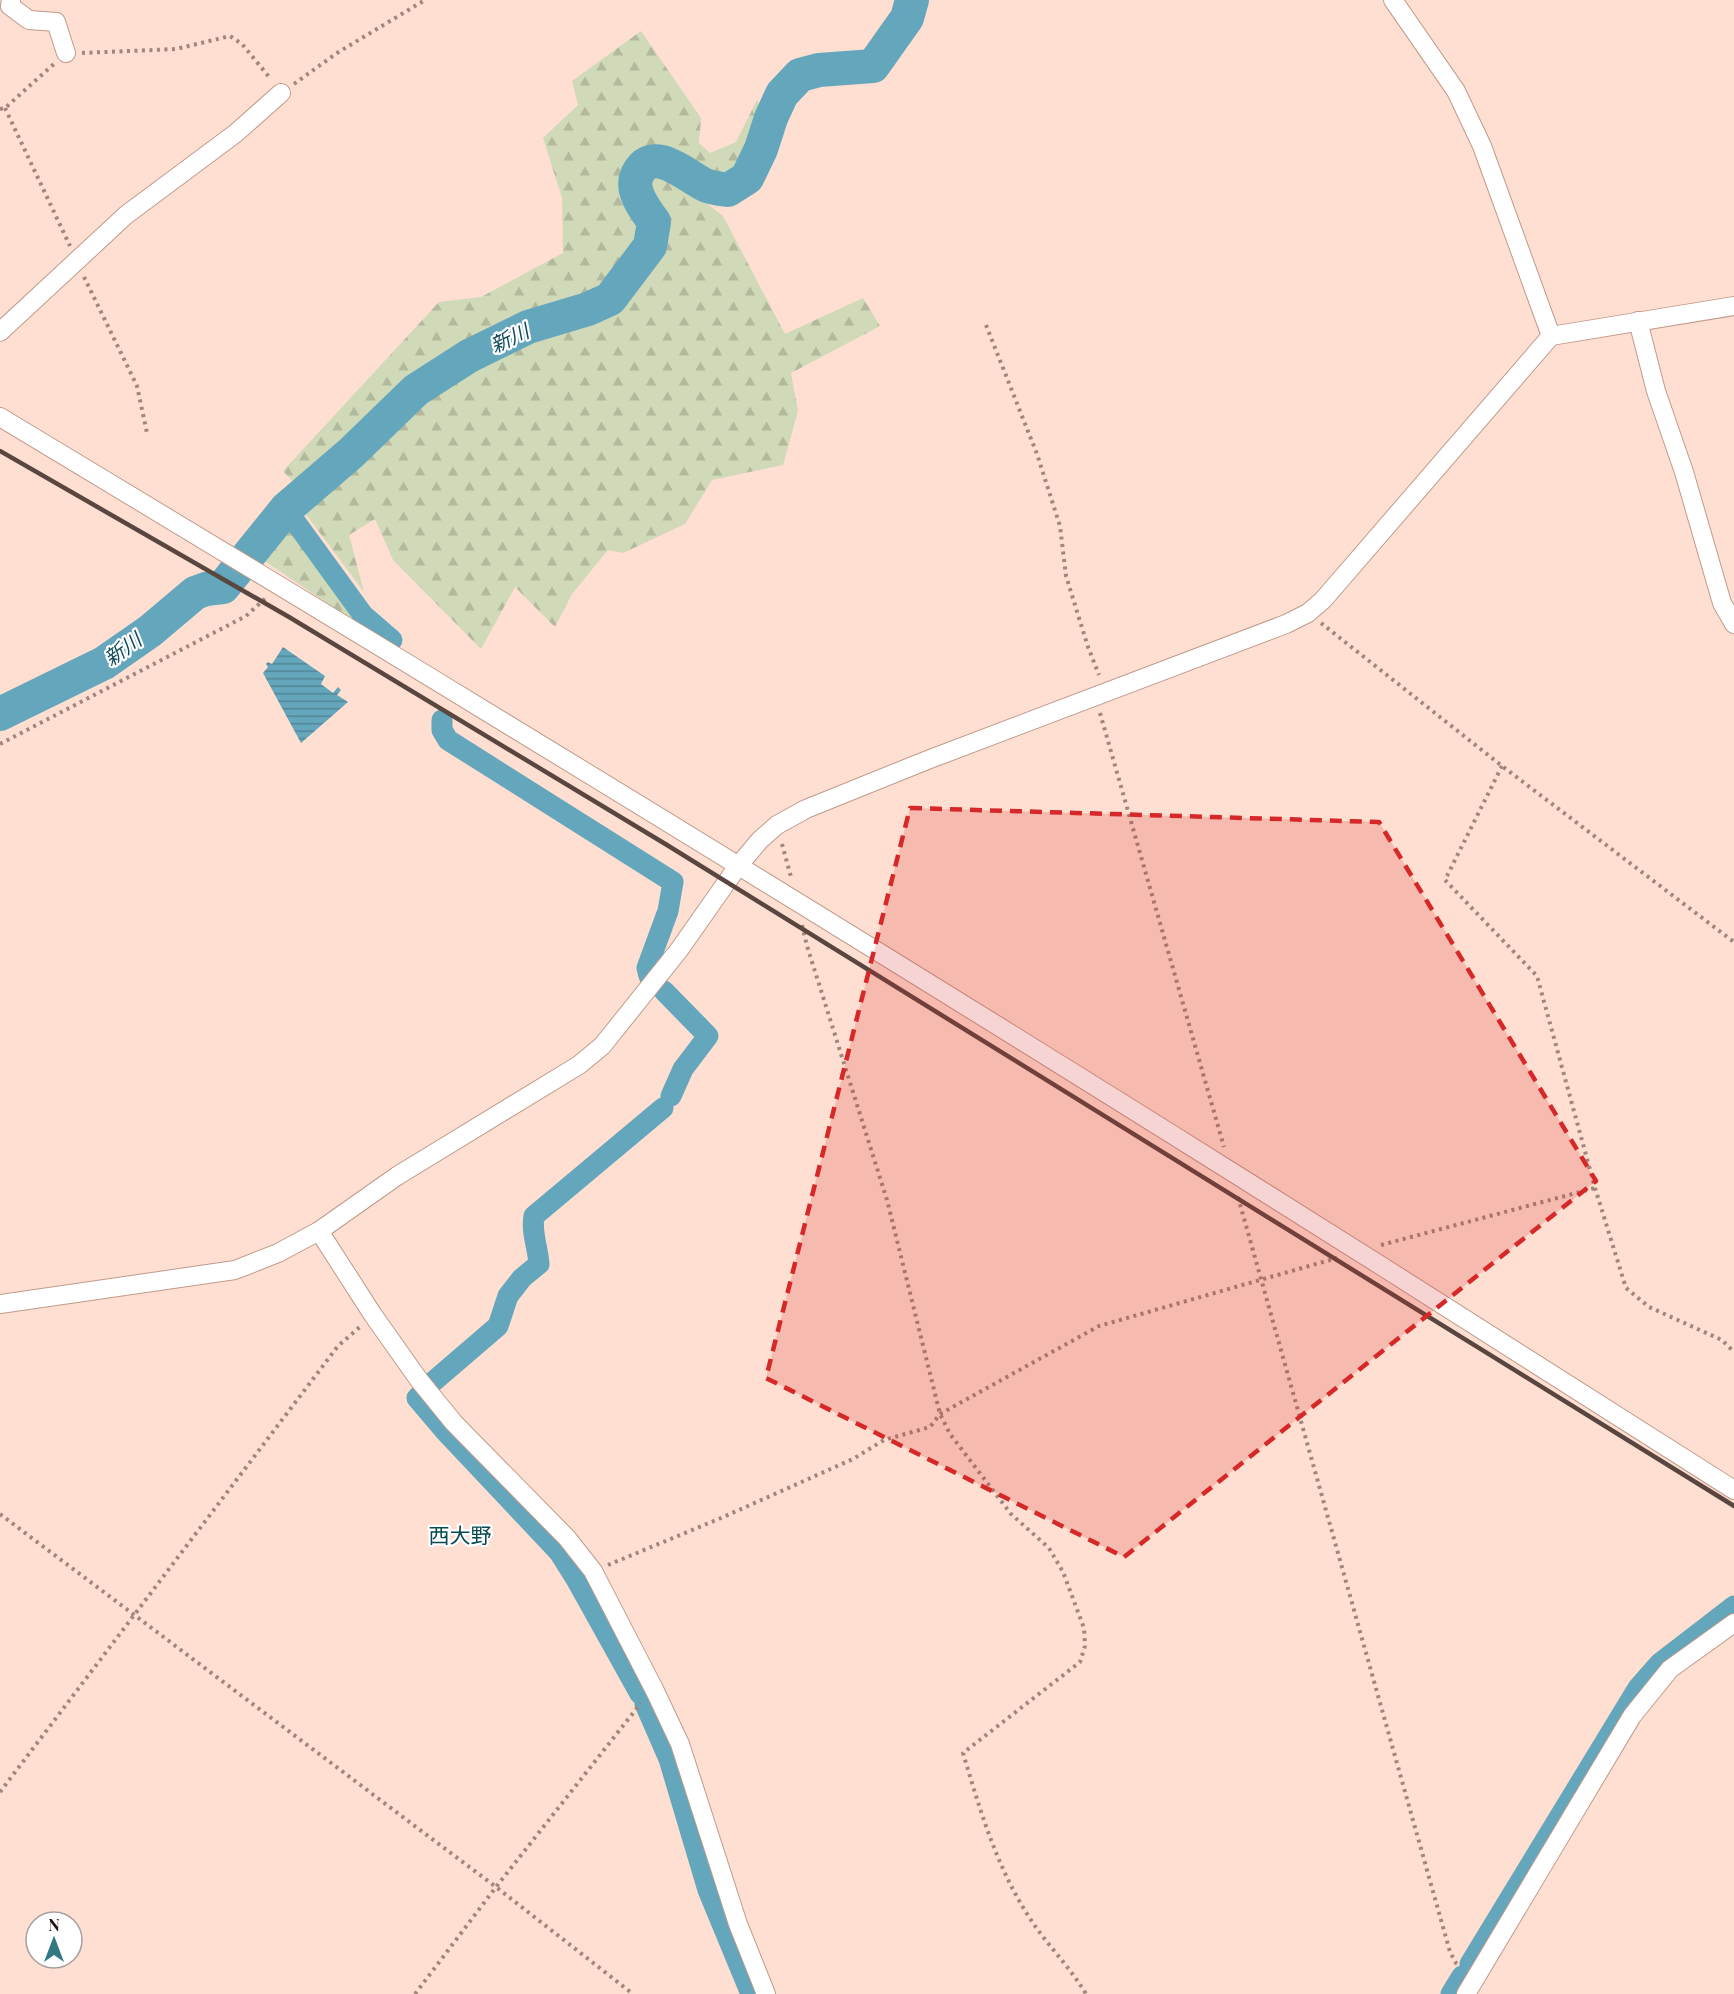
<svg xmlns="http://www.w3.org/2000/svg" width="1734" height="1994" font-family="'Playfair Display','Noto Sans JP',serif">
<style>
.forest{fill:url(#forest-firs)}
.water{fill:url(#water-rules)}
.lines{fill:none;stroke-linecap:round;stroke-linejoin:round}
.canal{stroke:#64a6bc;stroke-width:21}
.river{stroke:#64a6bc;stroke-width:34}
.street-casing{stroke:#bf9b8b;stroke-width:20}
.path{stroke:#9f877d;stroke-width:4;stroke-dasharray:3 4.5;stroke-linecap:butt}
.street{stroke:#fff;stroke-width:18}
.rail{stroke:#59473f;stroke-width:4.5}
.marked{fill:#d62828;fill-opacity:0.2;stroke:#d62828;stroke-width:4.5;stroke-dasharray:12 8;stroke-linejoin:round}
.labels{text-anchor:middle;dominant-baseline:central;stroke-width:4.5;stroke-linejoin:round;paint-order:stroke}
.water-label{font-size:20px;font-style:italic;fill:#0e4959;stroke:#fff}
.quarter-label{font-size:21px;fill:#094950;stroke:#fff}
</style>
<defs>
<pattern id="forest-firs" width="22" height="20" patternUnits="userSpaceOnUse" patternTransform="scale(1.5)"><rect width="22" height="20" fill="#d0d9b8"/><path d="M5 1l3.5 6h-7zM16 11l3.5 6h-7z" fill="#b2b99d"/></pattern>
<pattern id="water-rules" width="6" height="5" patternUnits="userSpaceOnUse" patternTransform="scale(1.5)"><rect width="6" height="5" fill="#64a6bc"/><path d="M0 2.5h6" fill="none" stroke="#528697"/></pattern>
</defs>
<rect width="100%" height="100%" fill="#ffdfd1"/>
<g class="forest">
<polygon points="641,31 701,118 699,143 710,153 736,142 757,100 764,115 745,163 726,179 658,154 635,168 631,187 639,213 648,228 639,250 605,291 453,354 395,399 299,488 283,471 439,302 481,297 563,253 562,198 543,138 578,105 572,81"/>
<polygon points="655,174 674,178 723,216 785,334 863,298 880,326 791,373 798,411 783,465 712,480 685,524 623,553 608,550 572,594 555,627 515,587 481,649 393,560 375,519 349,535 364,592 305,513 361,458 437,394 488,362 547,336 620,308 658,255 666,234 661,204 649,190"/>
<polygon points="287,526 360,625 260,558"/>
</g>
<polygon class="water" points="283,647 325,676 321,684 333,693 338,687 341,690 337,695 348,702 301,743 263,673 268,667 266,664 268,662 272,664"/>
<g class="lines">
<g class="canal">
<polyline points="286,509 363,615 392,640"/>
<polyline points="442,720 442,730 448,740 673,882 668,911 647,968 649,976"/>
<polyline points="664,991 708,1036 683,1069 671,1096"/>
<path d="M 434,1381 L 498,1326 L 508,1296 L 522,1278 L 539,1264 C 538,1248 531,1232 534,1216 L 663,1108"/>
<polyline points="419,1396 417,1398 445,1431 559,1552 576,1579 640,1694"/>
<polyline points="645,1704 669,1759 708,1890 751,1994"/>
<polyline points="1470,1964 1638,1688 1660,1663 1734,1606"/>
<polyline points="1451,1994 1462,1976"/>
</g>
<path class="river" d="M 0,714 L 104,663 L 150,631 L 195,593 L 206,589 L 223,587 L 286,509 L 351,453 L 416,390 L 469,356 L 528,327 L 588,309 L 610,299 L 650,246 L 654,222 C 645,209 630,191 637,175 C 652,143 686,176 705,185 C 712,188 721,189 728,190 L 747,178 L 761,149 L 771,118 L 782,94 L 800,75 L 819,70 L 873,66 L 907,18 L 912,0"/>
<defs>
<g id="street">
<polyline points="11,0 10,6 29,20 56,22 66,53"/>
<polyline points="1393,0 1456,91 1482,146 1551,336"/>
<polyline points="1638,321 1656,391 1684,472 1722,603 1734,624"/>
<polyline points="0,332 126,215 236,133 281,93"/>
<path d="M 0,417 C 412,665 824,916 1232,1172 C 1400,1277 1567,1384 1734,1490"/>
<polyline points="319,1231 373,1315 419,1380 454,1423 567,1538 593,1571 655,1691 680,1744 738,1924 766,1994"/>
<polyline points="0,1304 235,1270 278,1253 319,1231 397,1176 579,1065 602,1046 679,950 738,866 760,840 777,825 806,809 930,759 1286,624 1308,613 1323,600 1551,336 1734,306"/>
<polyline points="1466,1994 1632,1716 1670,1669 1734,1623"/>
</g>
</defs>
<use href="#street" class="street-casing"/>
<g class="path">
<polyline points="82,53 176,49 230,36 242,44 270,78"/>
<polyline points="294,84 337,53 425,0"/>
<polyline points="5,108 70,246"/>
<polyline points="0,109 5,108 54,64"/>
<polyline points="84,277 137,386 147,433"/>
<polyline points="986,325 1037,454 1060,526 1066,576 1088,647 1099,675"/>
<polyline points="1321,623 1502,766 1734,942"/>
<polyline points="1100,713 1224,1147"/>
<polyline points="0,744 246,616 267,597"/>
<polyline points="1502,766 1445,880 1537,976 1595,1188 1626,1288 1649,1307 1722,1340 1734,1352"/>
<polyline points="782,844 791,877"/>
<path d="M 802,925 L 807,946 L 887,1200 L 940,1414 L 950,1434 L 1011,1514 L 1049,1548 L 1063,1572 L 1084,1628 L 1085,1646 L 1080,1662 L 963,1753 C 980,1810 997,1869 1031,1920 C 1048,1946 1070,1967 1086,1994"/>
<polyline points="1238,1197 1450,1952 1456,1963 1461,1966"/>
<polyline points="1381,1245 1595,1188"/>
<polyline points="0,1514 496,1887 633,1994"/>
<polyline points="608,1565 721,1518 853,1459 884,1440 930,1427 940,1414 1099,1326 1337,1258"/>
<polyline points="0,1792 338,1346 361,1326"/>
<polyline points="415,1994 496,1887 641,1703"/>
</g>
<use href="#street" class="street"/>
<polyline class="rail" points="0,451 289,617 667,845 1734,1506"/>
</g>
<path class="marked" d="M 910,808 L 1379,822 L 1596,1181 L 1124,1557 L 766,1378 Z"/>
<g class="labels">
<g class="water-label">
<text transform="translate(509 337) rotate(-25)">新川</text>
<text transform="translate(122 648) rotate(-36)">新川</text>
</g>
<g class="quarter-label">
<text x="460" y="1534">西大野</text>
</g>
</g>
<g transform="translate(54 1940)"><circle r="28" fill="#ffffff" stroke="#a6a19f" stroke-width="1.5"/>
<path d="M0-4.5L10 22L0 15L-10 22Z" fill="#327982"/>
<text y="-9" font-size="16" font-weight="bold" text-anchor="middle" fill="#21140e">N</text>
</g>
</svg>
